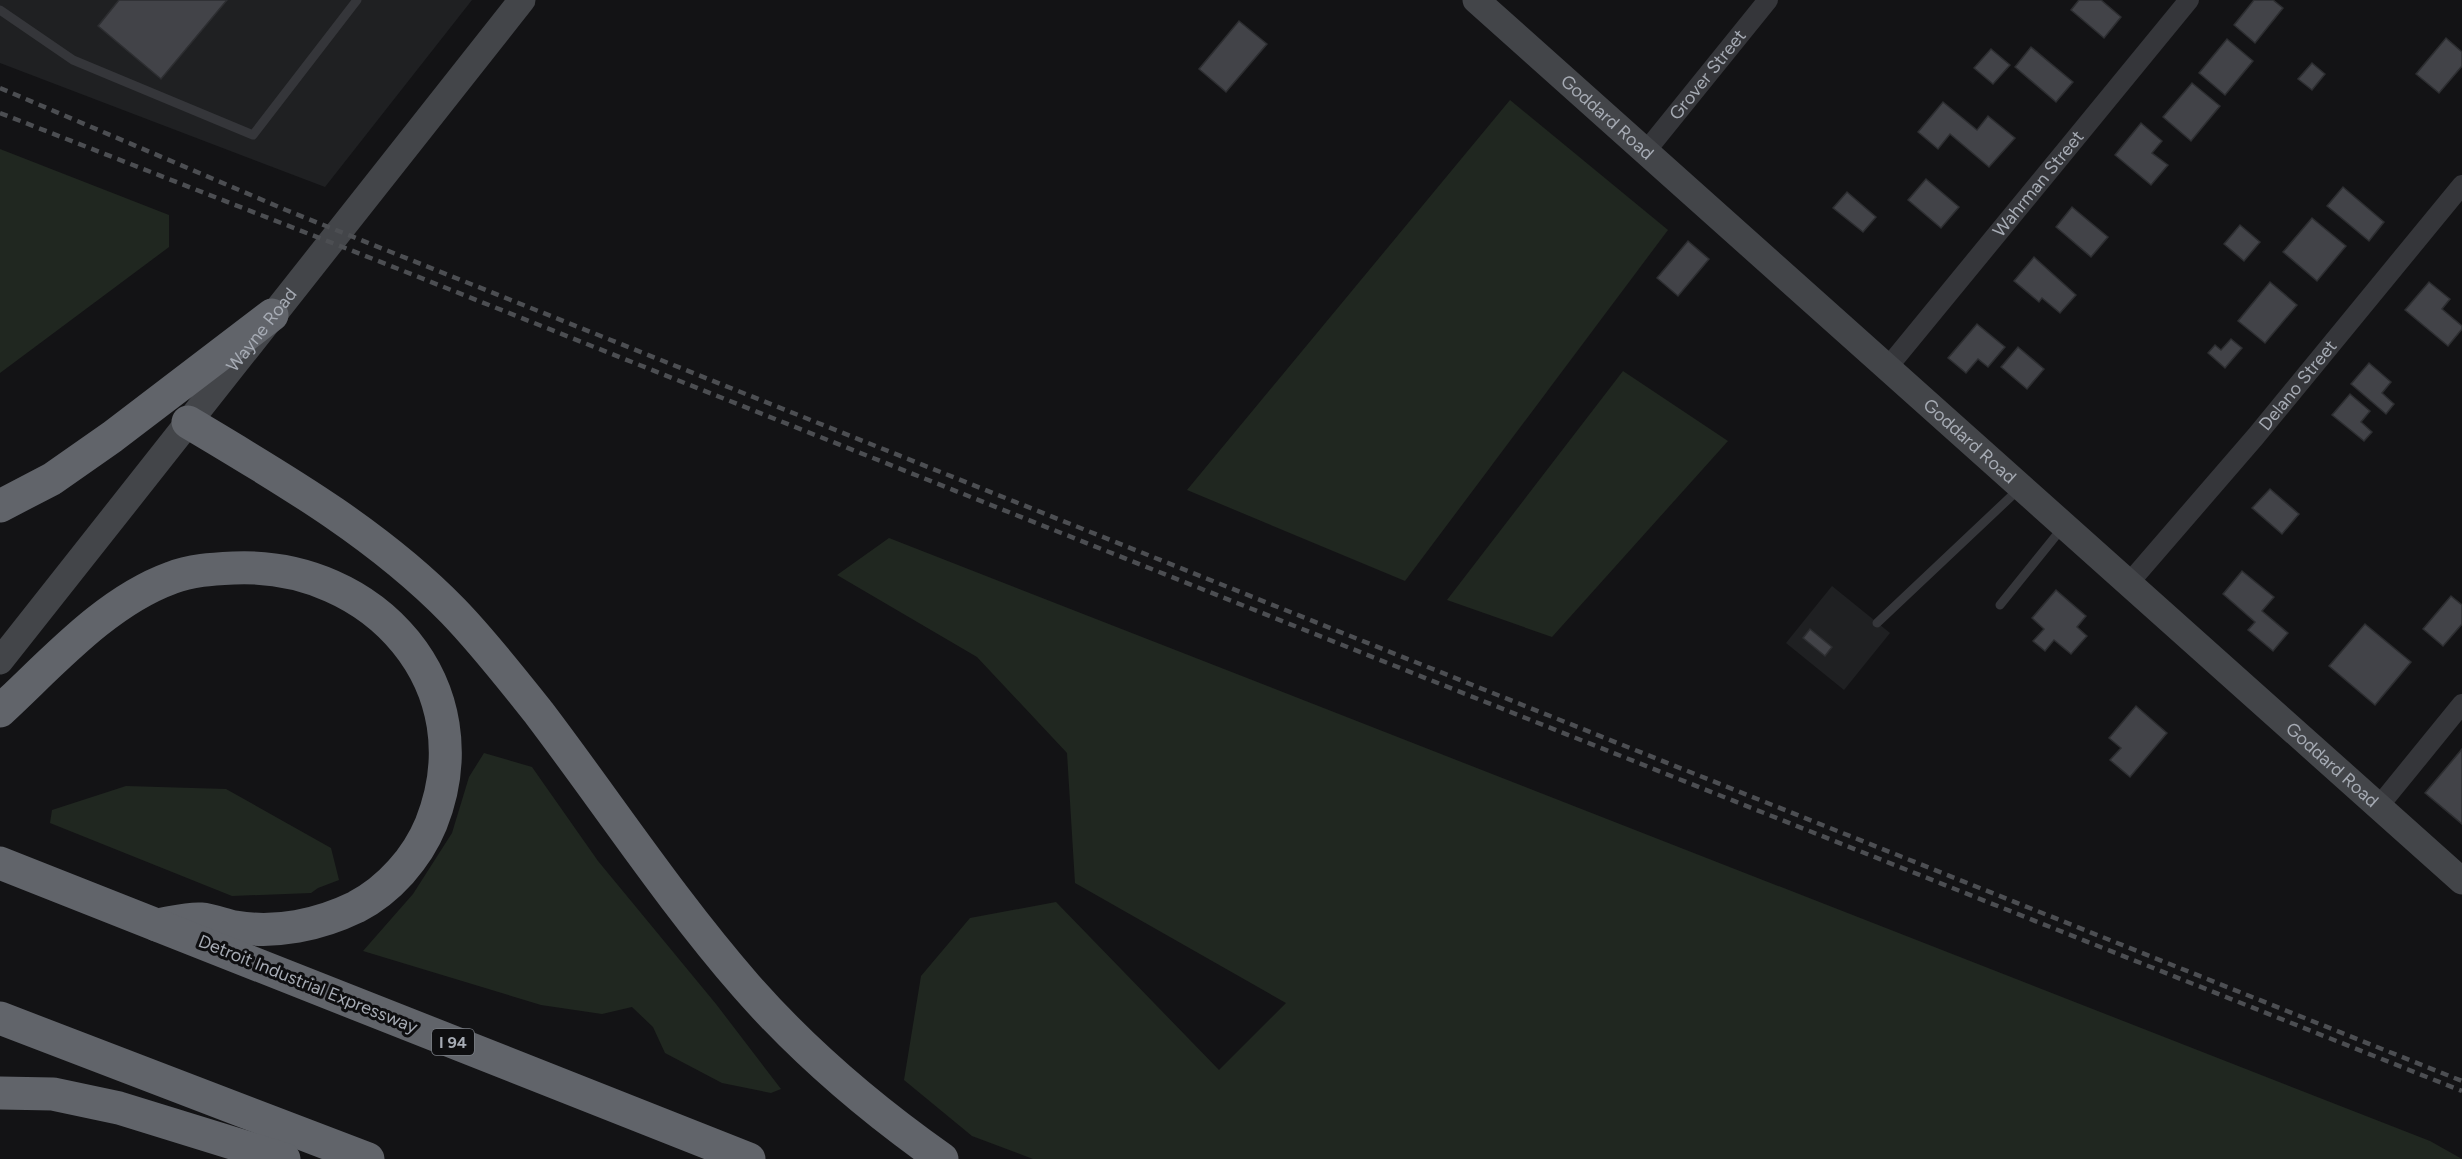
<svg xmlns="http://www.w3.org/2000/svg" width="2462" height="1159" font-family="Figtree,sans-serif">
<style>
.built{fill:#1f2022}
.green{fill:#202720}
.building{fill:#424348;stroke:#2d2e31;stroke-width:1.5}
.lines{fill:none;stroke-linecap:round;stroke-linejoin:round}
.service{stroke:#35363a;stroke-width:9}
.minor{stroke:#35363a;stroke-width:20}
.secondary{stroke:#434549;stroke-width:27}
.motorway{stroke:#61646a;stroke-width:33}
.rail{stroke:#4c4e52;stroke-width:4.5;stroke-dasharray:8 6;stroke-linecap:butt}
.labels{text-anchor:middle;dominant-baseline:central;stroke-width:6;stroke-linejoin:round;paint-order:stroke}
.shield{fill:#0e0e10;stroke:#787c83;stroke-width:1.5}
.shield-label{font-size:16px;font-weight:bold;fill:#a6abb4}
.street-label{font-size:18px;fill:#a6abb4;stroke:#0e0e10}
</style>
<rect width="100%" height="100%" fill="#131315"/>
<g class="built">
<polygon points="0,0 472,0 325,187 0,63"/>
<polygon points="1832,586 1890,633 1844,690 1786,643"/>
</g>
<g class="green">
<polygon points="1510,100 1668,230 1405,581 1187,490"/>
<polygon points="0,149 169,215 169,247 0,373"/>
<polygon points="1623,371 1728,441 1552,637 1447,600"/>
<polygon points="889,538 2430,1141 2462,1159 1033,1159 972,1136 904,1080 921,976 970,918 1056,902 1219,1070 1286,1003 1075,883 1067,753 977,657 837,575"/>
<polygon points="484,753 532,767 598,861 716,1004 781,1089 771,1093 722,1083 665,1053 653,1027 632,1007 602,1014 541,1005 363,951 413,894 452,833 469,777"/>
<polygon points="126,786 226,789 331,848 339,880 318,888 311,893 232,896 50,823 52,810"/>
</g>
<g class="building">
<polygon points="119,0 227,0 161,79 98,26"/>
<polygon points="2079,0 2101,0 2121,17 2104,38 2071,10"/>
<polygon points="2254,0 2273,0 2283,8 2255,43 2234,25"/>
<polygon points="1239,21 1267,44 1226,92 1199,69"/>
<polygon points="2446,38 2462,52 2462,66 2439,93 2416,74"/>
<polygon points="2227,39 2253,61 2225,95 2199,73"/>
<polygon points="2031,47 2073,82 2056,102 2015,67"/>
<polygon points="1991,49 2010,65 1993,84 1974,68"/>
<polygon points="2312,63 2325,74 2312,90 2298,79"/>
<polygon points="2192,83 2220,106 2191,141 2163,117"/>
<polygon points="1943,102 1977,130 1988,116 2015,138 1989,167 1950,134 1938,149 1918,132"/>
<polygon points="2141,123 2162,141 2152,153 2168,165 2151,185 2115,155"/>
<polygon points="1926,179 1959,207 1941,228 1908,200"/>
<polygon points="2343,187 2384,222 2369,241 2327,206"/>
<polygon points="1847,192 1876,217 1863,232 1833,208"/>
<polygon points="2072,207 2108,237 2091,257 2056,227"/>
<polygon points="2312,218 2346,246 2317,281 2283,252"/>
<polygon points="2240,225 2260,242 2244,261 2224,244"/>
<polygon points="1688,241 1709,259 1678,296 1657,278"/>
<polygon points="2034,257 2076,295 2060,313 2042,298 2039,302 2014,281"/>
<polygon points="2270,282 2297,305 2265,343 2238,321"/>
<polygon points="2429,282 2450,299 2442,309 2462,326 2462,329 2448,346 2405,310"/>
<polygon points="1977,324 2005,347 1988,367 1978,359 1966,373 1948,358"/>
<polygon points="2231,339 2242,348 2225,368 2208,353 2215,345 2221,350"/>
<polygon points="2018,347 2044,369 2027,389 2001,367"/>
<polygon points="2369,363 2391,382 2382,393 2394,404 2386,414 2351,384"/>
<polygon points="2350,394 2370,411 2361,422 2372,432 2364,441 2332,415"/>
<polygon points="2270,489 2299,514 2282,534 2252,508"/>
<polygon points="2242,571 2274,597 2262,611 2288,633 2273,651 2248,630 2255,622 2223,594"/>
<polygon points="2056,590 2086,616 2077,627 2087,636 2071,654 2054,640 2045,651 2033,641 2044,629 2032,618"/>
<polygon points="2451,596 2462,605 2462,624 2443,646 2423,629"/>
<polygon points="2365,624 2411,662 2375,705 2329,666"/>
<polygon points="1810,629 1832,647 1825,656 1803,638"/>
<polygon points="2136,706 2167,733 2130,777 2110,760 2121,748 2109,738"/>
<polygon points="2462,749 2462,824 2425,793"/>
</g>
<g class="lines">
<g class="service">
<polyline points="0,10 73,60 253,135 357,0"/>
<polyline points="2000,605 2063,527"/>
<polyline points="1877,623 2019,489"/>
</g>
<g class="minor">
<path id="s1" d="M 1646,151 L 1768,0"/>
<path id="s2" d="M 1888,367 L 2189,0"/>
<path id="s3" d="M 2129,583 L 2256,436 L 2462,185"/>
<polyline points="2379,806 2462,704"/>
</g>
<g class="secondary">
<path id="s4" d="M 1476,0 L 2462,881"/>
<path id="s5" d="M 0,661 L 522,0"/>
</g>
<g class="motorway">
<path d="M 188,422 C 280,477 377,533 453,611 C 484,643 511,678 539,713 C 608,804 671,900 746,986 C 803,1051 871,1109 942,1159"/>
<polyline points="0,506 52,479 112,437 272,315"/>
<path d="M 0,711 C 51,664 105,602 171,578 C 191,570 213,569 234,568 C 374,562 486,686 431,824 C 417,858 389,890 356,907 C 319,925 276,934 235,927 C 224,925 213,920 201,919 C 187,918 171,923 157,925"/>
<polyline points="0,863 749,1159"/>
<polyline points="0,1018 368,1159"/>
<polyline points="0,1093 53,1094 119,1108 284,1159"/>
</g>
<g class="rail">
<polyline points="0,88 286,210 2462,1081"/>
<polyline points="0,113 386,264 2462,1091"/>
</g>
</g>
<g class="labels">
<rect class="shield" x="432" y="1029" width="42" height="26" rx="4.5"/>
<g class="shield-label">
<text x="453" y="1042">I 94</text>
</g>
<g class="street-label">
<text stroke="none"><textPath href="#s1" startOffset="98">Grover Street</textPath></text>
<text stroke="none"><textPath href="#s4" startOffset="176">Goddard Road</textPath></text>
<text stroke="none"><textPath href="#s2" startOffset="237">Wahrman Street</textPath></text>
<text stroke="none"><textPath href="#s5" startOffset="422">Wayne Road</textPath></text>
<text stroke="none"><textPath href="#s3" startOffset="260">Delano Street</textPath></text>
<text stroke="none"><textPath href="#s4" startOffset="662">Goddard Road</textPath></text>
<text stroke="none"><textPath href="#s4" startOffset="1148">Goddard Road</textPath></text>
<text transform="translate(308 984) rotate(22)">Detroit Industrial Expressway</text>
</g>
</g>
</svg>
